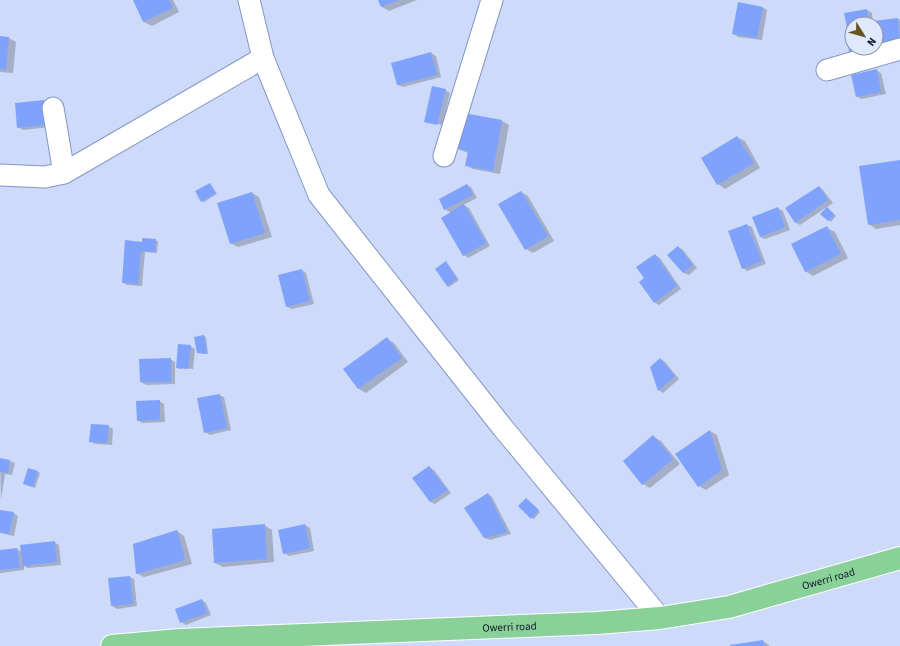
<svg xmlns="http://www.w3.org/2000/svg" width="900" height="646" font-family="'Source Sans 3',sans-serif">
<style>
.shadow{fill:#0003}
.building{fill:#7fa2fd}
.lines{fill:none;stroke-linecap:round;stroke-linejoin:round}
.minor-casing{stroke:#8397c6;stroke-width:23}
.major-casing{stroke:#fff;stroke-width:24}
.minor{stroke:#fff;stroke-width:21}
.major{stroke:#89d198;stroke-width:22}
.labels{text-anchor:middle;dominant-baseline:central;stroke-width:3;stroke-linejoin:round;paint-order:stroke}
.street-label{font-size:11px;fill:#0e1527;stroke:#dfe8fc}
</style>
<rect width="100%" height="100%" fill="#cddaf9"/>
<g class="shadow">
<polygon points="134,0 173,0 179,12 152,26 144,22"/>
<polygon points="379,0 417,0 389,11 382,7"/>
<polygon points="762,7 767,10 762,40 738,37 734,34"/>
<polygon points="867,10 872,13 873,24 852,24 852,30 848,27"/>
<polygon points="898,19 900,20 900,46 878,45 875,24"/>
<polygon points="0,37 9,38 16,42 13,73 0,72"/>
<polygon points="431,53 436,56 441,77 403,87 398,85"/>
<polygon points="876,70 881,73 886,94 861,99 857,96"/>
<polygon points="445,90 450,93 442,127 442,125 429,122 429,124 425,122"/>
<polygon points="44,101 48,103 50,127 23,130 18,127"/>
<polygon points="464,114 502,121 509,125 500,174 473,169 466,165 468,153 458,149"/>
<polygon points="737,137 745,141 760,168 725,189 718,184"/>
<polygon points="900,161 900,225 876,229 869,224"/>
<polygon points="210,184 217,194 204,202 202,201"/>
<polygon points="467,185 471,187 477,198 463,205 469,208 490,246 468,258 464,255 451,213 445,209"/>
<polygon points="819,187 823,190 833,203 800,225 795,222"/>
<polygon points="521,192 528,196 554,241 533,253 526,249"/>
<polygon points="252,193 259,197 272,237 238,247 230,243"/>
<polygon points="778,208 783,211 790,230 765,239 760,237"/>
<polygon points="829,210 836,216 831,222 822,214"/>
<polygon points="747,225 752,227 766,264 747,271 743,268"/>
<polygon points="827,228 835,232 848,258 813,276 805,271"/>
<polygon points="143,239 158,241 157,253 145,252 142,286 127,285 123,282 142,243"/>
<polygon points="678,247 683,250 697,268 689,275 684,273 669,255"/>
<polygon points="655,255 660,258 681,289 659,305 654,302"/>
<polygon points="448,264 459,280 449,287 447,286"/>
<polygon points="302,270 306,273 314,304 292,309 287,307"/>
<polygon points="204,336 206,337 208,354 200,353"/>
<polygon points="387,339 394,343 408,362 366,393 359,389 345,369"/>
<polygon points="190,346 195,349 193,369 181,368 181,370 193,371 182,370 177,368"/>
<polygon points="170,359 175,362 175,384 146,385 141,382"/>
<polygon points="660,359 665,362 679,379 663,393 659,390"/>
<polygon points="219,395 224,397 231,430 210,435 205,432"/>
<polygon points="159,401 164,404 165,422 142,423 138,420"/>
<polygon points="108,426 113,429 112,445 95,444 90,441"/>
<polygon points="710,431 717,435 729,475 706,490 699,486"/>
<polygon points="654,437 661,441 680,464 650,488 643,484"/>
<polygon points="0,459 10,461 15,463 12,475 5,474 1,500"/>
<polygon points="429,467 434,470 451,493 435,504 431,502"/>
<polygon points="38,472 40,473 35,488 26,485"/>
<polygon points="488,494 492,497 511,534 490,540 485,538"/>
<polygon points="526,499 540,512 534,519 532,518"/>
<polygon points="0,511 13,513 18,516 14,536 0,533"/>
<polygon points="264,525 272,530 274,562 223,567 215,563"/>
<polygon points="305,525 310,528 314,551 289,556 284,553"/>
<polygon points="177,531 184,536 192,564 144,577 136,573"/>
<polygon points="54,542 59,545 61,565 28,568 24,566 24,570 0,573 0,551 17,549 22,552"/>
<polygon points="130,577 134,579 137,606 117,609 112,606"/>
<polygon points="202,600 206,603 211,615 186,625 181,622"/>
<polygon points="763,641 770,646 731,646"/>
</g>
<g class="building">
<polygon points="133,0 169,0 173,8 143,22"/>
<polygon points="378,0 399,0 381,7"/>
<polygon points="738,2 763,7 757,38 732,34"/>
<polygon points="867,9 869,24 852,24 852,27 847,28 844,13"/>
<polygon points="898,18 900,43 877,46 876,24 874,24 874,21"/>
<polygon points="847,31 852,31 852,48 868,48 868,50 849,52"/>
<polygon points="0,36 9,37 6,70 0,69"/>
<polygon points="431,52 437,75 397,85 391,63"/>
<polygon points="877,69 881,92 856,97 851,75"/>
<polygon points="432,86 446,89 437,125 424,122"/>
<polygon points="44,100 46,125 17,128 15,103"/>
<polygon points="464,113 502,120 493,171 465,166 468,151 457,149"/>
<polygon points="737,136 754,163 717,185 701,158"/>
<polygon points="900,160 900,220 868,225 859,166"/>
<polygon points="210,183 216,193 201,202 195,191"/>
<polygon points="467,184 473,195 444,210 439,199"/>
<polygon points="819,186 828,200 795,223 785,208"/>
<polygon points="521,191 548,236 525,250 498,204"/>
<polygon points="252,192 265,233 230,244 217,203"/>
<polygon points="464,204 486,243 463,256 441,218"/>
<polygon points="778,207 785,227 760,237 752,217"/>
<polygon points="827,207 835,215 828,221 820,214"/>
<polygon points="747,224 762,261 742,269 728,231"/>
<polygon points="827,226 841,254 805,272 791,244"/>
<polygon points="142,238 156,239 155,252 141,251 138,284 122,283 125,240 142,242"/>
<polygon points="678,246 693,265 683,273 667,255"/>
<polygon points="655,254 677,286 654,303 639,282 644,278 636,267"/>
<polygon points="446,261 457,279 447,286 435,269"/>
<polygon points="302,269 310,301 286,307 278,275"/>
<polygon points="204,335 207,354 197,353 194,337"/>
<polygon points="387,337 402,358 358,389 343,369"/>
<polygon points="178,344 191,345 188,369 176,368"/>
<polygon points="171,358 171,382 140,382 139,359"/>
<polygon points="660,358 675,376 658,391 650,367"/>
<polygon points="220,394 227,428 204,433 197,398"/>
<polygon points="160,400 160,420 137,421 136,401"/>
<polygon points="91,424 109,425 107,443 89,442"/>
<polygon points="710,430 722,470 698,487 675,454"/>
<polygon points="653,435 673,459 642,485 623,461"/>
<polygon points="0,458 10,460 8,473 0,472"/>
<polygon points="429,466 447,490 430,502 412,478"/>
<polygon points="28,468 38,471 33,487 23,484"/>
<polygon points="488,493 507,532 484,538 464,508"/>
<polygon points="526,498 539,510 531,519 518,506"/>
<polygon points="0,510 14,512 9,534 0,532"/>
<polygon points="265,524 267,559 214,563 212,529"/>
<polygon points="305,524 310,548 283,554 278,530"/>
<polygon points="177,530 185,560 136,574 133,544"/>
<polygon points="55,541 57,562 23,566 20,545"/>
<polygon points="17,548 20,568 0,570 0,550"/>
<polygon points="130,576 133,604 111,606 108,578"/>
<polygon points="202,599 207,613 180,623 175,609"/>
<polygon points="763,640 764,646 730,646 730,645"/>
</g>
<g class="lines">
<defs>
<g id="minor">
<polyline points="249,0 263,58 319,195 503,428 660,618"/>
<polyline points="827,70 900,49"/>
<polyline points="53,108 64,173"/>
<polyline points="444,156 492,0"/>
<polyline points="0,175 45,177 64,173 263,58"/>
</g>
<g id="major">
<path id="s1" d="M 112,646 L 179,640 L 597,623 L 660,618 L 729,607 L 900,558"/>
</g>
</defs>
<use href="#minor" class="minor-casing"/>
<use href="#major" class="major-casing"/>
<use href="#minor" class="minor"/>
<use href="#major" class="major"/>
</g>
<g class="labels">
<g class="street-label">
<text stroke="none"><textPath href="#s1" startOffset="722">Owerri road</textPath></text>
<text stroke="none"><textPath href="#s1" startOffset="398">Owerri road</textPath></text>
</g>
</g>
<g transform="translate(864 36) rotate(127)"><circle r="19" fill="#dfe8fc" stroke="#8b94a7"/>
<path d="M0-3L7 15L0 10L-7 15Z" fill="#695524"/>
<text y="-6" font-size="11" font-weight="bold" text-anchor="middle" fill="#0e1527">N</text>
</g>
</svg>
